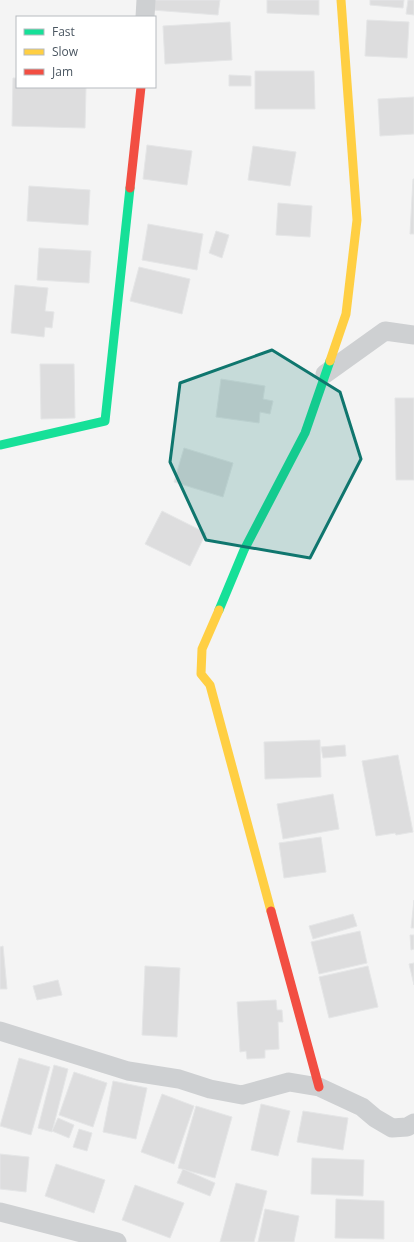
<svg xmlns="http://www.w3.org/2000/svg" width="414" height="1242" font-family="'Open Sans',sans-serif">
<style>
.building{fill:#ddddde;stroke:#e5e6e7}
.lines{fill:none;stroke-linecap:round;stroke-linejoin:round}
.street{stroke:#ced0d2;stroke-width:19}
.fast{stroke:#16e098;stroke-width:9}
.slow{stroke:#ffcf43;stroke-width:9}
.jam{stroke:#f24e42;stroke-width:9}
.marked{fill:#0f766e;fill-opacity:0.2;stroke:#0f766e;stroke-width:3;stroke-linejoin:round}
</style>
<rect width="100%" height="100%" fill="#f4f4f4"/>
<g class="building">
<polygon points="153,0 220,0 218,15 152,10"/>
<polygon points="267,0 319,0 319,15 267,13"/>
<polygon points="370,0 404,0 403,8 370,5"/>
<polygon points="408,0 414,0 414,15 406,14"/>
<polygon points="367,20 409,22 407,58 365,56"/>
<polygon points="230,22 232,60 165,64 163,26"/>
<polygon points="255,71 314,71 315,109 255,109"/>
<polygon points="229,75 251,76 251,86 229,86"/>
<polygon points="13,78 17,78 17,87 86,87 85,128 12,126"/>
<polygon points="414,97 414,134 380,136 378,99"/>
<polygon points="147,145 192,151 187,185 143,179"/>
<polygon points="253,146 296,152 290,186 248,180"/>
<polygon points="413,179 414,179 414,234 410,234"/>
<polygon points="29,186 90,190 88,225 27,221"/>
<polygon points="278,203 312,206 310,237 276,235"/>
<polygon points="148,224 203,234 197,270 142,260"/>
<polygon points="216,231 229,235 222,258 209,253"/>
<polygon points="39,248 91,251 89,283 37,280"/>
<polygon points="139,267 190,279 182,314 130,301"/>
<polygon points="15,285 48,288 45,311 54,312 52,328 45,327 44,337 11,333"/>
<polygon points="40,364 74,364 75,418 41,419"/>
<polygon points="221,379 265,386 263,399 273,401 270,414 260,412 259,423 216,417"/>
<polygon points="395,398 414,398 414,480 396,480"/>
<polygon points="184,448 233,463 223,497 174,482"/>
<polygon points="162,511 206,533 190,566 145,544"/>
<polygon points="320,740 321,777 265,779 264,742"/>
<polygon points="345,745 346,756 323,758 321,747"/>
<polygon points="398,755 413,832 396,835 395,833 376,836 362,761"/>
<polygon points="333,794 339,829 283,839 277,804"/>
<polygon points="321,837 326,872 284,878 279,843"/>
<polygon points="414,900 414,928 411,928"/>
<polygon points="353,914 357,926 313,939 309,926"/>
<polygon points="360,931 367,963 319,974 311,942"/>
<polygon points="410,935 414,935 414,949 411,950"/>
<polygon points="3,946 7,989 0,989 0,947"/>
<polygon points="414,963 414,985 409,964"/>
<polygon points="145,966 180,968 177,1037 142,1035"/>
<polygon points="368,966 378,1007 329,1018 319,977"/>
<polygon points="58,980 62,995 37,1000 33,986"/>
<polygon points="276,1000 277,1010 282,1010 283,1022 278,1022 279,1049 265,1050 265,1058 247,1059 246,1051 240,1052 237,1002"/>
<polygon points="19,1058 50,1067 31,1135 0,1126"/>
<polygon points="54,1065 68,1069 52,1132 38,1128"/>
<polygon points="74,1072 107,1083 93,1127 59,1115"/>
<polygon points="113,1081 147,1088 136,1139 103,1132"/>
<polygon points="162,1094 194,1106 174,1164 141,1152"/>
<polygon points="261,1104 290,1111 278,1156 251,1150"/>
<polygon points="196,1106 232,1117 215,1178 178,1168"/>
<polygon points="303,1111 348,1118 343,1150 297,1142"/>
<polygon points="58,1118 74,1125 69,1138 52,1131"/>
<polygon points="79,1129 92,1133 87,1151 73,1147"/>
<polygon points="0,1154 29,1157 26,1192 0,1189"/>
<polygon points="312,1158 364,1160 363,1196 311,1194"/>
<polygon points="56,1164 105,1180 94,1213 45,1196"/>
<polygon points="183,1169 215,1183 210,1196 177,1183"/>
<polygon points="236,1183 267,1191 254,1242 220,1242"/>
<polygon points="135,1185 184,1203 170,1238 122,1220"/>
<polygon points="336,1199 384,1201 384,1239 335,1238"/>
<polygon points="265,1209 299,1216 294,1242 258,1242"/>
</g>
<g class="lines">
<g class="street">
<polyline points="145,17 146,0"/>
<polyline points="325,374 385,331 414,335"/>
<polyline points="0,1031 128,1071 179,1079 210,1089 242,1095 289,1082 319,1087 362,1107 375,1118 392,1128 407,1127 414,1123"/>
<polyline points="0,1212 117,1242"/>
</g>
<g class="fast">
<polyline points="0,445 105,421 130,188"/>
<polyline points="219,610 244,550 305,433 330,361"/>
</g>
<g class="slow">
<polyline points="330,361 346,314 357,220 341,0"/>
<polyline points="219,610 202,649 201,674 210,685 271,911"/>
</g>
<g class="jam">
<polyline points="130,188 141,87"/>
<polyline points="271,911 319,1087"/>
</g>
</g>
<path class="marked" d="M 272,350 L 340,392 L 361,459 L 310,558 L 206,540 L 170,462 L 180,383 Z"/>
<rect x="16" y="16" width="140" height="72" fill="#ffffff" stroke="#b7bbc0"/>
<rect x="24" y="29" width="20" height="6" fill="#16e098" stroke="#b7bbc0"/>
<text x="52" y="36" font-size="12" fill="#4a5661">Fast</text>
<rect x="24" y="49" width="20" height="6" fill="#ffcf43" stroke="#b7bbc0"/>
<text x="52" y="56" font-size="12" fill="#4a5661">Slow</text>
<rect x="24" y="69" width="20" height="6" fill="#f24e42" stroke="#b7bbc0"/>
<text x="52" y="76" font-size="12" fill="#4a5661">Jam</text>
</svg>
